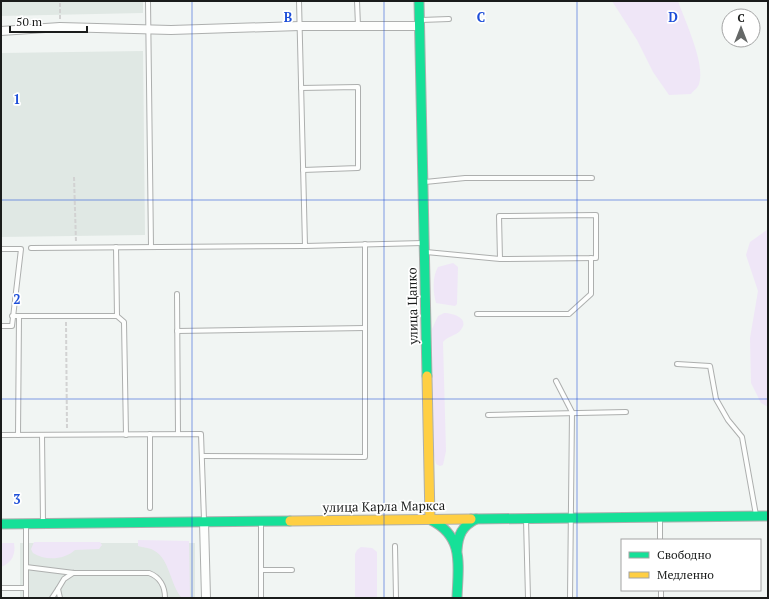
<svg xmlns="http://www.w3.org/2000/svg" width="769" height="599" font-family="'PT Serif',serif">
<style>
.built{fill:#e0e8e4}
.green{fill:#efe6f7}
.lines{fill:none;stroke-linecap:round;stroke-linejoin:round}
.lane-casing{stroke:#adafae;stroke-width:6}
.street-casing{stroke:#adafae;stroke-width:10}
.fast-casing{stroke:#adafae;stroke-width:11}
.slow-casing{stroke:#adafae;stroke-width:11}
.path{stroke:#d2d2d2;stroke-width:2;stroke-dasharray:4 2;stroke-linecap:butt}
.lane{stroke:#fdfefd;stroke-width:4}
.street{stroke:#fdfefd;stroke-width:8}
.fast{stroke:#16e098;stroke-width:9}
.slow{stroke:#ffcf43;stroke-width:9}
.grid{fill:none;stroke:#1d4ed8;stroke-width:1;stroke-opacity:0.55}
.labels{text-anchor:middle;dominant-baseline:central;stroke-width:3.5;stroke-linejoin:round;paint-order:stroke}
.street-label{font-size:13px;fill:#1a1c1b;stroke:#fff}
.grid-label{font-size:13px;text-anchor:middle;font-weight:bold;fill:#1d4ed8;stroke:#fff;stroke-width:3.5;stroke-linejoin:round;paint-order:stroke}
</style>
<rect width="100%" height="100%" fill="#f1f5f3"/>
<g class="built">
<polygon points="1,1 143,1 143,13 1,16"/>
<polygon points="143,51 145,235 1,237 1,53"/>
<rect x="20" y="543" width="175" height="55"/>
</g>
<g class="green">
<path d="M 612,1 L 678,1 C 685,21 706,65 699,84 C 698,88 693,91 691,94 L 669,95 L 653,72 L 637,40 Z"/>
<polygon points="768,229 768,407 761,403 751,383 750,338 758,291 746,255 750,242"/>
<path d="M 453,263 L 458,267 L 457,304 L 455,306 L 436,303 C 433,292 432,277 438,267 Z"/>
<path d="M 444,313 C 454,313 471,319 460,331 C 455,336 448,336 443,342 L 446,451 L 443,465 L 440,466 L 436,464 L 434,455 L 432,329 L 438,316 Z"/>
<path d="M 138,540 L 189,541 L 190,598 L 182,598 C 170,585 170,558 153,550 C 148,547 143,548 138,546 Z"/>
<path d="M 34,542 L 100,542 L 102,545 L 99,549 L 75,550 C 64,560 45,561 33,553 L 31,549 Z"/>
<path d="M 1,543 L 14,543 C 16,554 12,563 1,567 Z"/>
<polygon points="361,547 372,548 377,552 377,598 339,598 355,597 355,554 357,550"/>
</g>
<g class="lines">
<defs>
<g id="lane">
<polyline points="148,1 151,247"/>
<polyline points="299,1 305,246 423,243"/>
<polyline points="357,1 358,26"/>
<polyline points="421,20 449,19"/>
<polyline points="301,88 358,87 358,168 303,170"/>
<polyline points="425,182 465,178 592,178"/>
<polyline points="31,248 305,246"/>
<polyline points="1,249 21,249 12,326 1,326"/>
<polyline points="426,252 500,259 596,258 596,215 499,216 500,259"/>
<polyline points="177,294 178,434"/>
<polyline points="477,314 569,314 591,294 591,258"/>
<polyline points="12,316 117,316 116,247"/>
<polyline points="117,316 124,322 126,435"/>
<polyline points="177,331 365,328"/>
<polyline points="677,364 710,366 716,399 728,420 742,437 756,515"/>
<polyline points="556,381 572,412 570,598"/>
<polyline points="488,415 626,412"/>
<polyline points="150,434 150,508"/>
<polyline points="1,435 201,434 204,520"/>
<polyline points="18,435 19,316"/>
<polyline points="42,435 43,522"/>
<polyline points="202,456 365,457 365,244"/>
<polyline points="526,520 528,598"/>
<polyline points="261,522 261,598"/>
<polyline points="26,524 26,598"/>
<polyline points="660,540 660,519"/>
<polyline points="395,546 396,598"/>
<path d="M 26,567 L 74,573 L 149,573 C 160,577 165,587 165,598"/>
<polyline points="261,570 292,570"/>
<polyline points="1,588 26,588"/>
<polyline points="661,590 661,598"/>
<polyline points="52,598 58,589"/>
<polyline points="60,598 58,589 64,579 73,573"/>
</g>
<g id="street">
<polyline points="1,31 60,27 171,30 300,26 419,26"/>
<polyline points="204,522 206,598"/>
</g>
<g id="fast">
<polyline points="419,1 427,376"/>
<polyline points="471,519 768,516"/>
<path d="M 431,520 C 465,537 458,566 457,598"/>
<polyline points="1,524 290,521"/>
<path d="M 457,550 C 458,535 462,526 476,519"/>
</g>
<g id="slow">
<polyline points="427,376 430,519"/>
<polyline points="290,521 471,519"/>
</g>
</defs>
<use href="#lane" class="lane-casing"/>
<use href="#street" class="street-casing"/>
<use href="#fast" class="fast-casing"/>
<use href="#slow" class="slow-casing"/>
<g class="path">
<polyline points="60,19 60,1"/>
<polyline points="74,177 76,242"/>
<polyline points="66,322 67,429"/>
</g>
<use href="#lane" class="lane"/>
<use href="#street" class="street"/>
<use href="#fast" class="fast"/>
<use href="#slow" class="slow"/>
</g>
<path class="grid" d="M 192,1 L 192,598M 384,1 L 384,598M 577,1 L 577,598M 1,200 L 768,200M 1,399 L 768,399"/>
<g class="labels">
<g class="street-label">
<text transform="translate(412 306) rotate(-91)">улица Цапко</text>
<text transform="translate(384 506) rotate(-1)">улица Карла Маркса</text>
</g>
</g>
<g class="grid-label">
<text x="288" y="22">B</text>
<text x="481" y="22">C</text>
<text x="673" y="22">D</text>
<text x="17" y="104">1</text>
<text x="17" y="304">2</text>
<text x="17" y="504">3</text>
</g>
<rect width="769" height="599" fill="none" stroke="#1a1c1b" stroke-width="4"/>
<rect x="621" y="539" width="140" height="52" fill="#ffffff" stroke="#a3a4a4"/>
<rect x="629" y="552" width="20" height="6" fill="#16e098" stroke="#a3a4a4"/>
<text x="657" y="559" font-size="12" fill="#1a1c1b">Свободно</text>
<rect x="629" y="572" width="20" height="6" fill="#ffcf43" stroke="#a3a4a4"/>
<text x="657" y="579" font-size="12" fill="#1a1c1b">Медленно</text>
<g transform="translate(741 28)"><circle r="19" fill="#ffffff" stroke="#a3a4a4"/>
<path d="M0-3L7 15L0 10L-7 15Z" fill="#656867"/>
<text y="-6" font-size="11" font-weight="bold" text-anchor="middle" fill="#1a1c1b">С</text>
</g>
<path d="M10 26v6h77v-6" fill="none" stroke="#1a1c1b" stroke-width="2"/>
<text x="16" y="26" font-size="12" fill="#1a1c1b" stroke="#ffffff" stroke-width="3" paint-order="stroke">50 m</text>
</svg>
